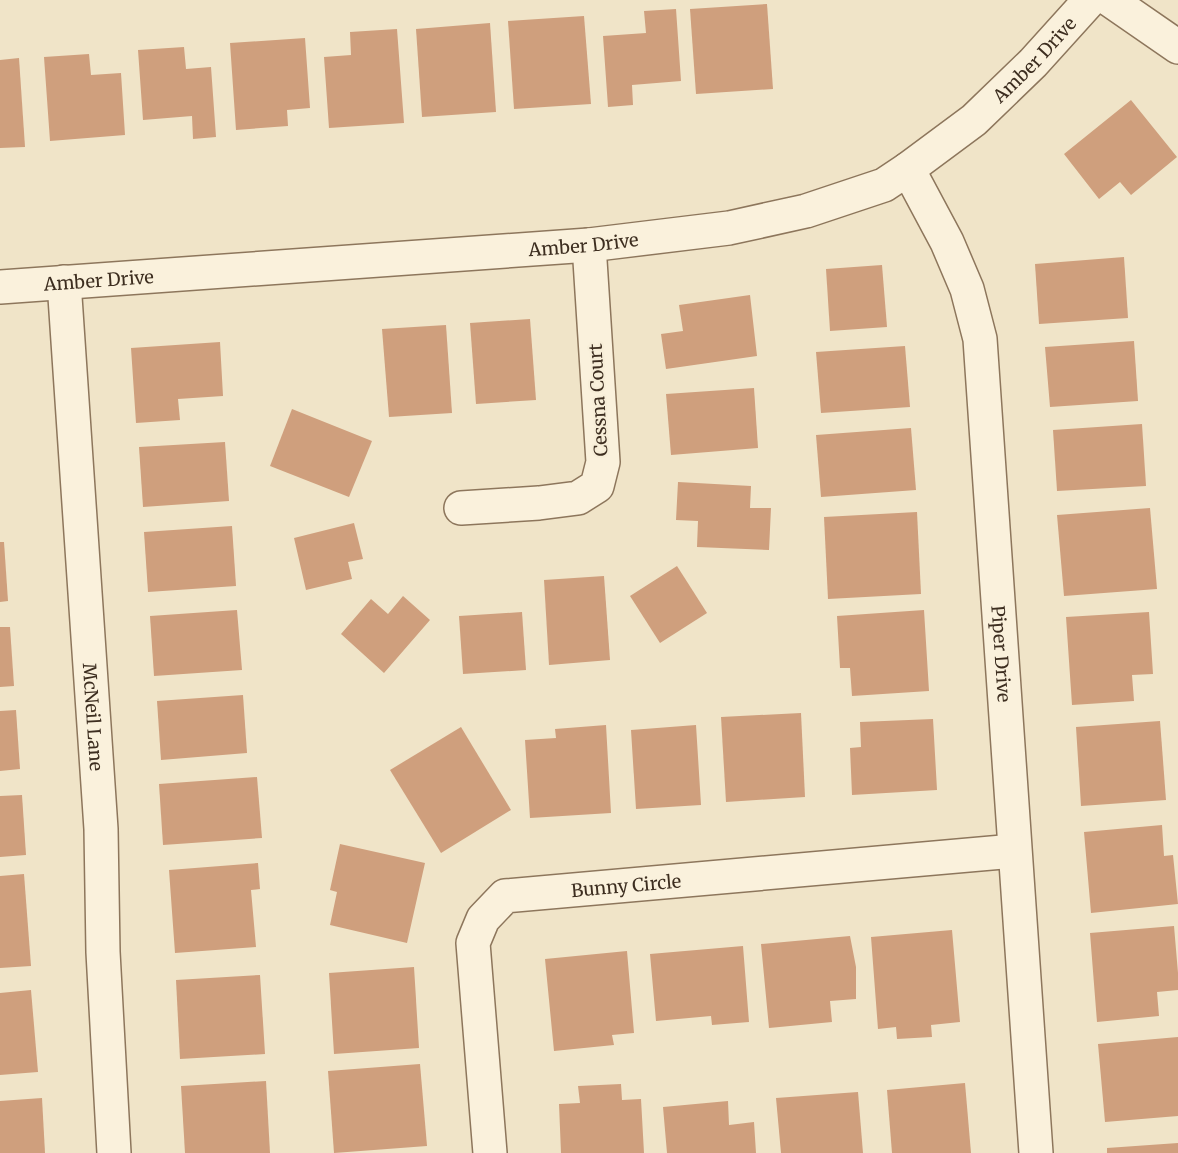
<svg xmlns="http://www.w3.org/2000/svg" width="1178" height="1153" font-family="Merriweather,serif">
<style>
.building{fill:#cf9f7d}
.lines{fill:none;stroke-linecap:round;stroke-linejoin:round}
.minor-casing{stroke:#8d765c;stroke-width:36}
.minor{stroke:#faf1dc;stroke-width:33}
.labels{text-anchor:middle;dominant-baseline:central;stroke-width:4.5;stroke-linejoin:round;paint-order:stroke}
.street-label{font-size:18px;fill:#3d2e20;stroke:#f7eed8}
</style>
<rect width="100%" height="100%" fill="#f0e4c8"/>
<g class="building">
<polygon points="767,4 773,89 696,94 690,9"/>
<polygon points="676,9 681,81 632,85 633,105 608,107 603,36 646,33 644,11"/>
<polygon points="584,16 591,104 514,109 508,21"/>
<polygon points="490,23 496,112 422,117 416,29"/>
<polygon points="397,29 404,123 329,128 324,57 351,55 350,32"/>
<polygon points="305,38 310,108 287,110 288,126 236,130 230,43"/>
<polygon points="184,47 186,69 211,67 216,137 193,139 192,116 143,120 138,50"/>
<polygon points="89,54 91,75 121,73 125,135 50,141 44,57"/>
<polygon points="19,58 25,147 0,148 0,60"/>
<polygon points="1131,100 1177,157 1131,195 1120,182 1099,199 1064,154"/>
<polygon points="1124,257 1128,318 1039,324 1035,264"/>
<polygon points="882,265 887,327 830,331 826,269"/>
<polygon points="750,295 757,356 666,369 661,334 683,331 679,305"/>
<polygon points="530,319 536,400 476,404 470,323"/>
<polygon points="446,325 452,413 389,417 382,329"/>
<polygon points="1134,341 1138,401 1050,407 1045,347"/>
<polygon points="220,342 223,396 178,399 180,420 136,423 131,348"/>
<polygon points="905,346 910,407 821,413 816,352"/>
<polygon points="754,388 758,448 671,455 666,394"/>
<polygon points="292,409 372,441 349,497 270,466"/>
<polygon points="1142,424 1146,486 1057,491 1053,430"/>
<polygon points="911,428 916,490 821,497 816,435"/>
<polygon points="225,442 229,501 143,507 139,447"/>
<polygon points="678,482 751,486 750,508 771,508 769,550 697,547 698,521 676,520"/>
<polygon points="1150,508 1157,589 1064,596 1057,515"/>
<polygon points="917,512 921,594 828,599 824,517"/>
<polygon points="354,523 363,559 348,562 352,579 306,590 294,538"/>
<polygon points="232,526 236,586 148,592 144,532"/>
<polygon points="0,542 4,542 8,601 0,602"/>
<polygon points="677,566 707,613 660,643 630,596"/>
<polygon points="604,576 610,660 549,665 544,580"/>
<polygon points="403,596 430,620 384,673 341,634 371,599 388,614"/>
<polygon points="237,610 242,670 154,676 150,616"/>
<polygon points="924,610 929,691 852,696 850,668 840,668 837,616"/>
<polygon points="522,612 526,670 463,674 459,616"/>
<polygon points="1149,612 1153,674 1132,675 1134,701 1072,705 1066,617"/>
<polygon points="0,627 10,627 14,686 0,687"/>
<polygon points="243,695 247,753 161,760 157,701"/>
<polygon points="16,710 20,769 0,771 0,711"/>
<polygon points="801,713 805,797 726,802 721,717"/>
<polygon points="933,719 937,790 852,795 850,748 861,747 860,722"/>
<polygon points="1160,721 1166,800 1081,806 1076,727"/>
<polygon points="606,725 611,813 530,818 525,740 556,738 555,729"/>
<polygon points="696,725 701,805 636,809 631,730"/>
<polygon points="461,727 511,810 441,853 390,770"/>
<polygon points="257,777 262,838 163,845 159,784"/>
<polygon points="22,795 26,855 0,857 0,796"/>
<polygon points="1162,825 1164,856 1173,855 1178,904 1091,913 1084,832"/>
<polygon points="340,844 425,863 407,943 330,925 337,892 330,890"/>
<polygon points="258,863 260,889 251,890 256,947 175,953 169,870"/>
<polygon points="24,874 31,966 0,968 0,876"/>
<polygon points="1174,926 1178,973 1178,990 1157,992 1159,1016 1097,1022 1090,933"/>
<polygon points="952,930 960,1022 931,1025 932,1037 897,1039 896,1027 878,1029 871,937"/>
<polygon points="850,936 856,967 856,999 830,1001 832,1022 769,1028 761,944"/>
<polygon points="743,946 749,1022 712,1025 711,1016 656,1021 650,954"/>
<polygon points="627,951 634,1033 612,1035 614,1045 554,1051 545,959"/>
<polygon points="414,967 419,1048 334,1054 329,973"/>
<polygon points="260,975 265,1054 180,1059 176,980"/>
<polygon points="31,990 38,1072 0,1075 0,993"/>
<polygon points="1178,1037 1178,1116 1105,1122 1098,1044"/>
<polygon points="420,1064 427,1146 334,1153 328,1071"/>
<polygon points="266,1081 270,1153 185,1153 181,1086"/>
<polygon points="965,1083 971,1153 892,1153 887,1090"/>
<polygon points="621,1084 622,1100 641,1099 644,1153 561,1153 559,1104 580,1103 578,1086"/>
<polygon points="858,1092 863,1153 781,1153 776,1098"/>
<polygon points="42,1098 45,1153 0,1153 0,1101"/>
<polygon points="728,1101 729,1125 754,1122 756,1153 667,1153 663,1107"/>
<polygon points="1178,1143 1178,1153 1107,1153 1107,1148"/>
</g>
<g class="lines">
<defs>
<g id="minor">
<polyline points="1110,0 1178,47"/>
<path id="s1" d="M 908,169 L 947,242 L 967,289 L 980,339 L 1036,1153"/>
<path id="s2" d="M 64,282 L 101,829 L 103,952 L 114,1153"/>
<path id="s3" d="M 0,287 L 589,245 L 729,228 L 806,211 L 884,185 L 908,169 L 974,120 L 1033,63 L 1090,0"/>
<polyline points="461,508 539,503 578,498 597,486 603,462 589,245"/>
<path id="s4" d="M 490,1153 L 473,943 L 483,919 L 505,896 L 1014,851"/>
</g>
</defs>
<use href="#minor" class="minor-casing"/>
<use href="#minor" class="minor"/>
</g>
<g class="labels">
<g class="street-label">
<text stroke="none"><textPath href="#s3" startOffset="1089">Amber Drive</textPath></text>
<text stroke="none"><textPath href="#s3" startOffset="585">Amber Drive</textPath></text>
<text stroke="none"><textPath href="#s3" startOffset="99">Amber Drive</textPath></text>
<text transform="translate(598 400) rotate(-93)">Cessna Court</text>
<text stroke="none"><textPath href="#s1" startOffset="501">Piper Drive</textPath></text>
<text stroke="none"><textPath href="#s2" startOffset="436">McNeil Lane</textPath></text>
<text stroke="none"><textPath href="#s4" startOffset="390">Bunny Circle</textPath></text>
</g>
</g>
</svg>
